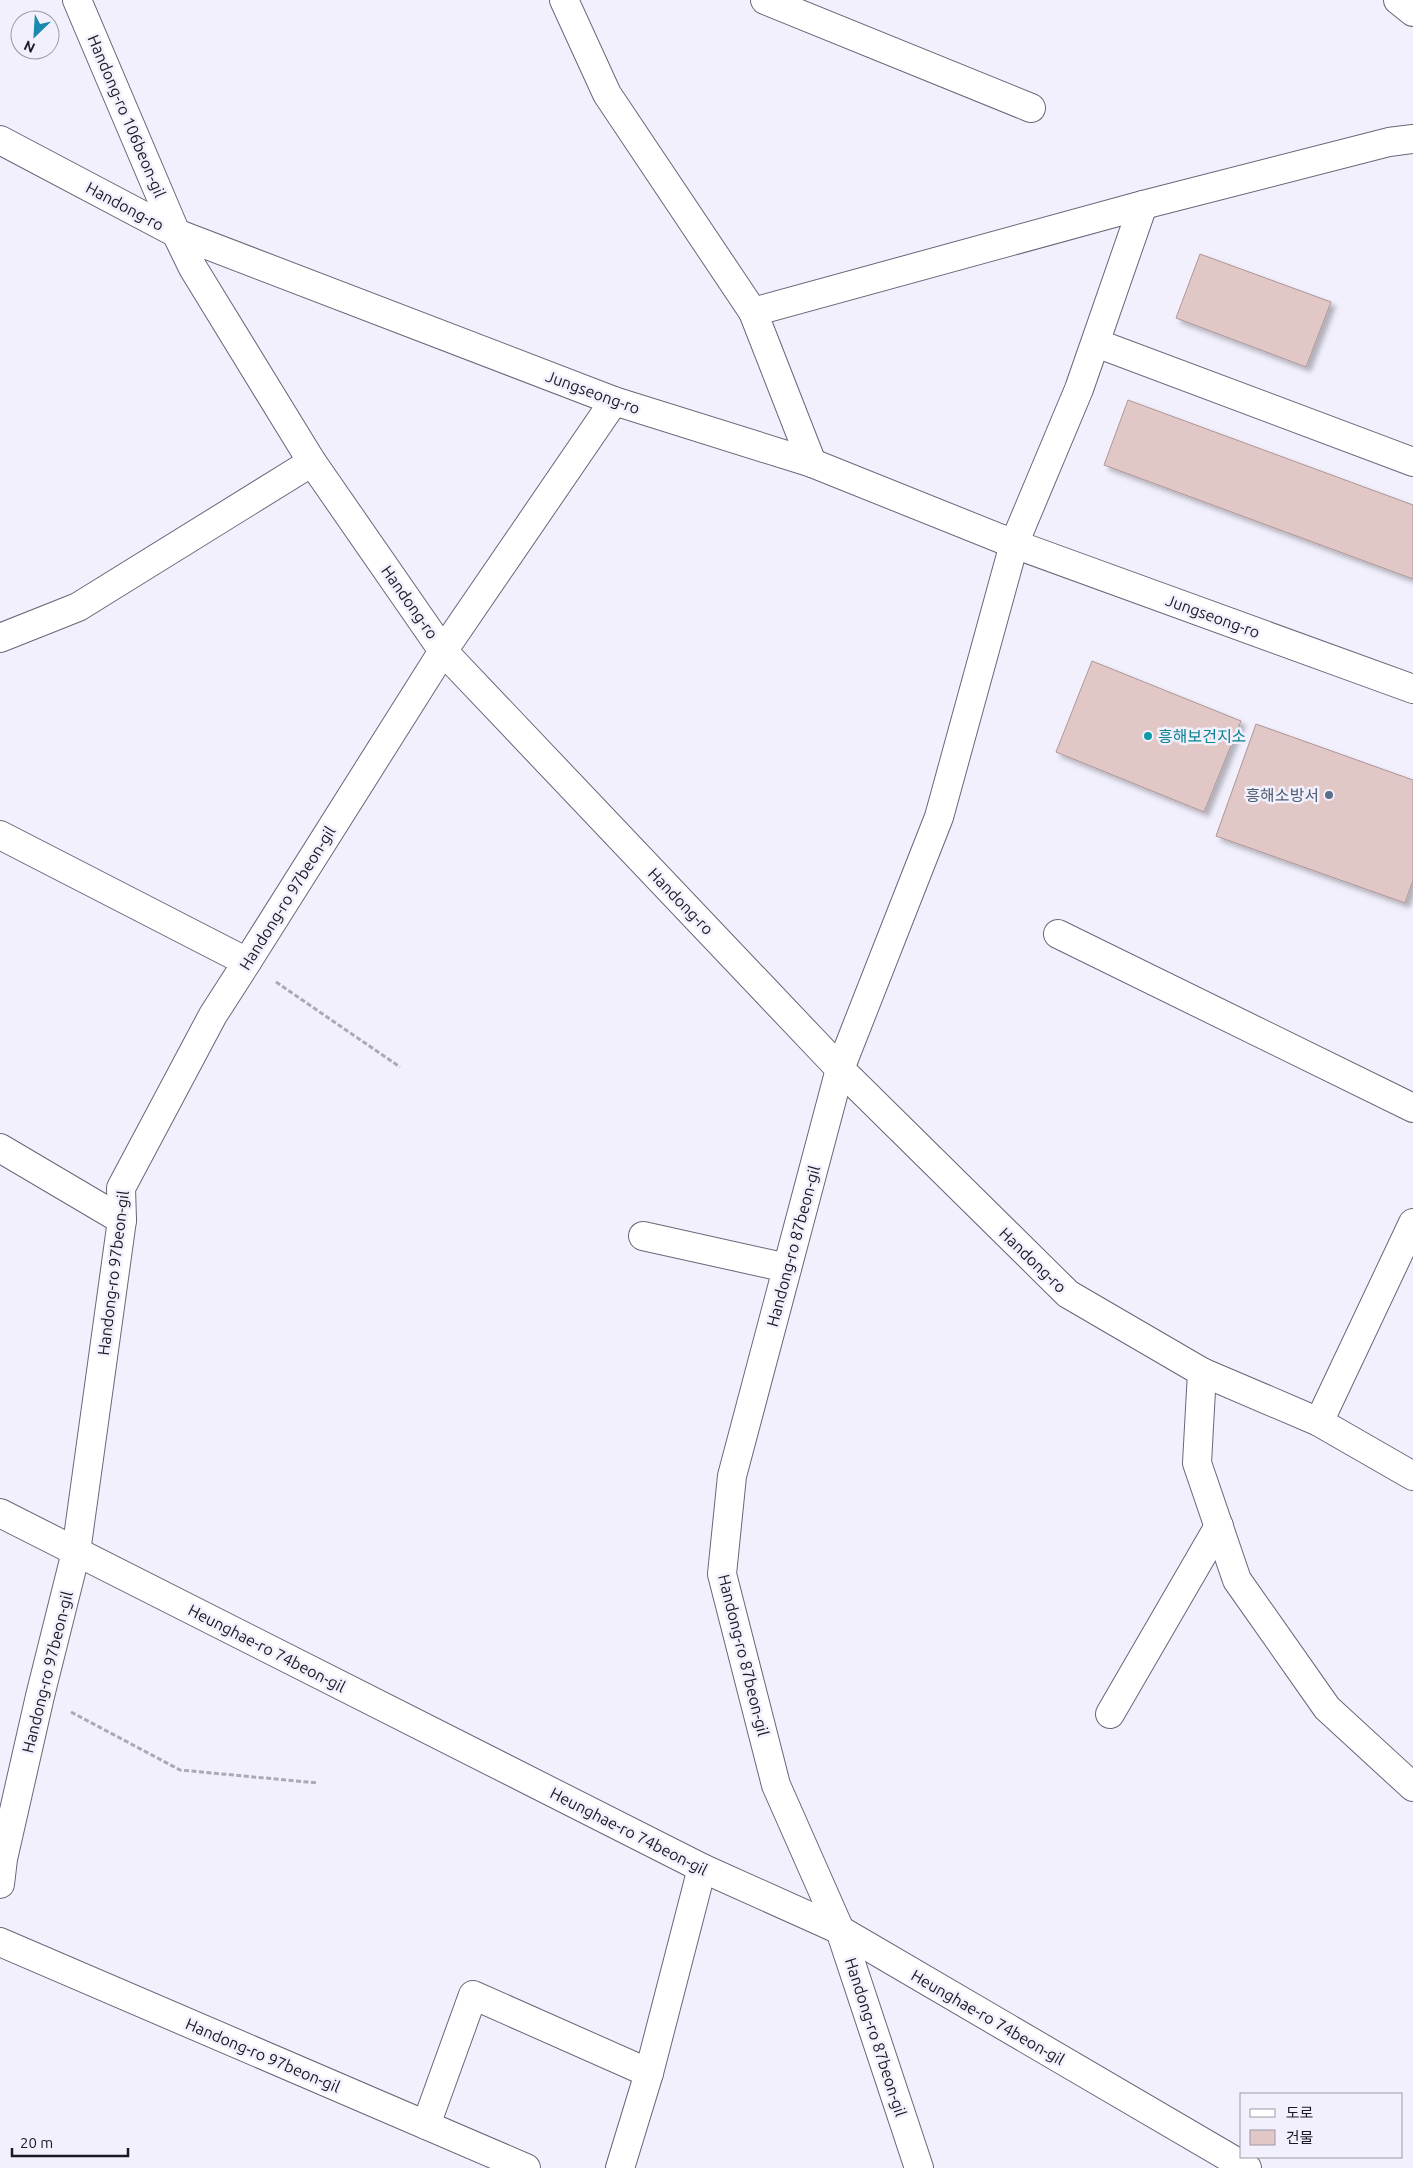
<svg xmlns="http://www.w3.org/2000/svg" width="1413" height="2168" font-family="Ubuntu,'Noto Sans KR',sans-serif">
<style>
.building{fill:#e1c7c5;stroke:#ae9695;filter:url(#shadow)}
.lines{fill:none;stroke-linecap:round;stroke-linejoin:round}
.minor-casing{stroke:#6a6679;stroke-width:30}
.path{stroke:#aba9b4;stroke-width:3;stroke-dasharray:5 2.5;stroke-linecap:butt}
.minor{stroke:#fff;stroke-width:28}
.culture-dot{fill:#0f9aa8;stroke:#f2f0fd;stroke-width:2}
.service-dot{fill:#5c6f8a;stroke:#f2f0fd;stroke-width:2}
.labels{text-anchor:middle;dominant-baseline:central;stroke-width:5;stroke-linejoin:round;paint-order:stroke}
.street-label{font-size:16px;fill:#1b1921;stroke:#f2f0fd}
.culture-label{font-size:16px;fill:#0d838f;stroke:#f2f0fd;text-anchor:start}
.service-label{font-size:16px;fill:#4e5e75;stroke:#f2f0fd;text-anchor:end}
</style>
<defs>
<filter id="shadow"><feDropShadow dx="4.5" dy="4.5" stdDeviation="2.5" flood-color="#0004"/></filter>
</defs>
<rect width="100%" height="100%" fill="#f2f0fd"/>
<g class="building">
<polygon points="1200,254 1331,302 1306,367 1176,318"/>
<polygon points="1128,400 1413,505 1413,579 1104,465"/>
<polygon points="1092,661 1241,721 1204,812 1056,752"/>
<polygon points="1256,724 1413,780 1413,880 1405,903 1216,836"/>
</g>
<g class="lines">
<defs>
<g id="minor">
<polyline points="77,0 176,233 193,268 312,462 443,651 840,1069 1068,1294 1202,1372 1319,1422 1413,1476"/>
<polyline points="564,0 607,94 753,312"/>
<polyline points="765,0 1031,108"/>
<polyline points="1398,0 1413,12"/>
<polyline points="0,140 176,233 614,401 812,463 1014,544 1413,689"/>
<polyline points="1096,343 1413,462"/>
<polyline points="812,463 753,312 1143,205 1389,142 1413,139"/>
<polyline points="0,638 78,607 312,462"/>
<polyline points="0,835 247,962"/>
<polyline points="1058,934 1413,1108"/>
<polyline points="0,1148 122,1220"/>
<polyline points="643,1236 787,1268"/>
<polyline points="1202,1372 1197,1463 1237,1580 1327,1708 1413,1787"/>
<polyline points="1319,1422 1413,1223"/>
<polyline points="0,1513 702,1868 840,1930 1247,2168"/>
<polyline points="1110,1714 1219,1526"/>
<polyline points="0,1884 3,1859 40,1696 76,1552 122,1220 121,1188 213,1015 247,962 443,651 614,401"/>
<polyline points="0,1942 526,2168"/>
<polyline points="426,2125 473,1995 649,2073"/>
<polyline points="620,2168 649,2073 702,1868"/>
<polyline points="919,2168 840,1930 776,1785 722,1574 732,1476 840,1069 939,817 1014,544 1079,389 1143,205"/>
</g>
</defs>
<use href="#minor" class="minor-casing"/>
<g class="path">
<polyline points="276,982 400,1067"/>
<polyline points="71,1712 180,1770 318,1783"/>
</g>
<use href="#minor" class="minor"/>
</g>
<circle class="culture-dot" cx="1148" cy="736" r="5"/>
<circle class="service-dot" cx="1329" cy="795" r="5"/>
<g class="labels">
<g class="street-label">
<text transform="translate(127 116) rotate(67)">Handong-ro 106beon-gil</text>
<text transform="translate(125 206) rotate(28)">Handong-ro</text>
<text transform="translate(593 392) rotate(20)">Jungseong-ro</text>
<text transform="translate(410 602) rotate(55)">Handong-ro</text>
<text transform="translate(1213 616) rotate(20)">Jungseong-ro</text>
<text transform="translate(287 898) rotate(-58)">Handong-ro 97beon-gil</text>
<text transform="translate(681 901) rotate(46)">Handong-ro</text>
<text transform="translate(793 1246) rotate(-75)">Handong-ro 87beon-gil</text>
<text transform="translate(1033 1260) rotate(44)">Handong-ro</text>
<text transform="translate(113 1273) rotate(-83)">Handong-ro 97beon-gil</text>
<text transform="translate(267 1648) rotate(27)">Heunghae-ro 74beon-gil</text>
<text transform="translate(744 1655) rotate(76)">Handong-ro 87beon-gil</text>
<text transform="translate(47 1672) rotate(-76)">Handong-ro 97beon-gil</text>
<text transform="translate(629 1831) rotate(27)">Heunghae-ro 74beon-gil</text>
<text transform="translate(988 2017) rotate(30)">Heunghae-ro 74beon-gil</text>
<text transform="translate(876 2037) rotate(72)">Handong-ro 87beon-gil</text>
<text transform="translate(263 2055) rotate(23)">Handong-ro 97beon-gil</text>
</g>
<g class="culture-label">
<text x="1158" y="736">흥해보건지소</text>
</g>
<g class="service-label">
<text x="1319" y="795">흥해소방서</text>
</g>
</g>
<rect x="1240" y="2093" width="162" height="65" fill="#f2f0fd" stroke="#9c9aa5"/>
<rect x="1250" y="2109" width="25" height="8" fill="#ffffff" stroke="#9c9aa5"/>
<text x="1286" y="2118" font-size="15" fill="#1b1921">도로</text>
<rect x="1250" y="2130" width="25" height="15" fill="#e1c7c5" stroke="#9c9aa5"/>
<text x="1286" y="2143" font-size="15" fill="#1b1921">건물</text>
<g transform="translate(35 35) rotate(205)"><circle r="24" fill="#f2f0fd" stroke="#9c9aa5"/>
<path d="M0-4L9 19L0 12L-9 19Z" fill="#1a8aaf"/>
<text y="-8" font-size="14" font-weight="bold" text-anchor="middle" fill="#1b1921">N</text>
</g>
<path d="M12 2148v8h116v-8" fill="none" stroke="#1b1921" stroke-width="2.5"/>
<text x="20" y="2148" font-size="15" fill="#1b1921" stroke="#f2f0fd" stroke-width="4" paint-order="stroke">20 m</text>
</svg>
